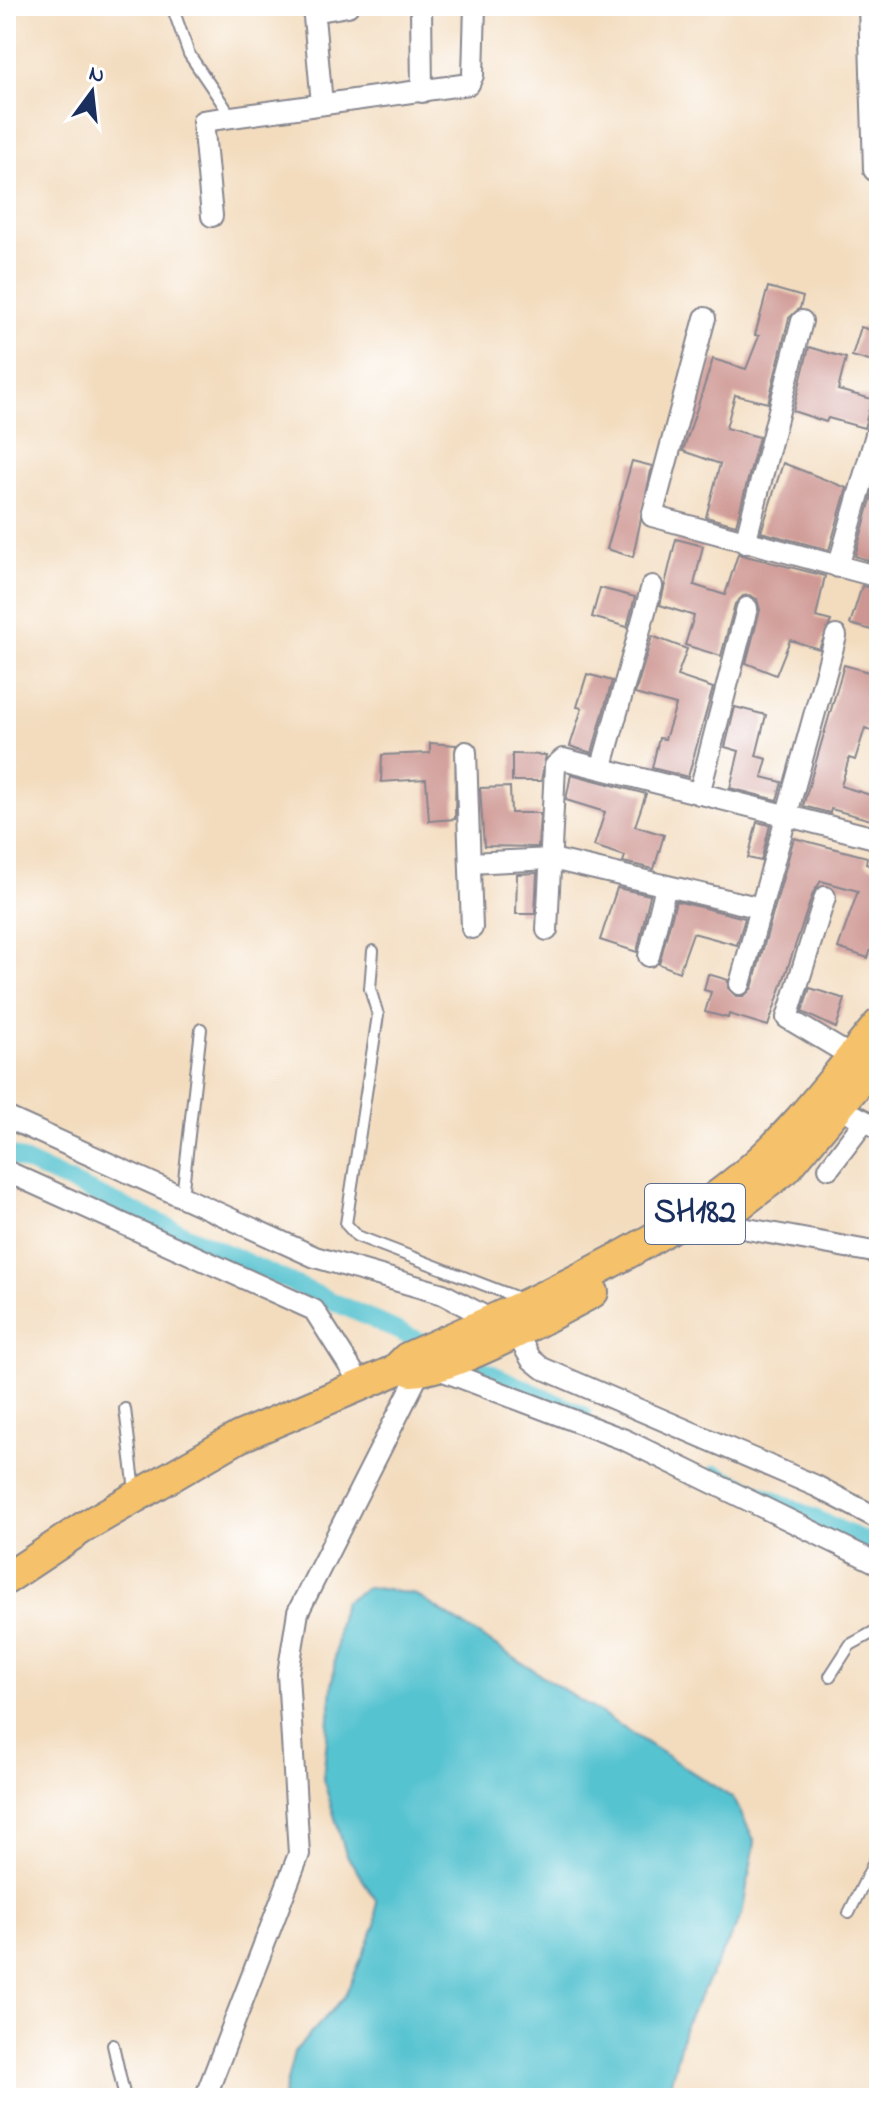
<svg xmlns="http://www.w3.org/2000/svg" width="885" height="2104" font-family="'Indie Flower',sans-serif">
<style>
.water{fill:#57c3d0;stroke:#397997;stroke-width:2}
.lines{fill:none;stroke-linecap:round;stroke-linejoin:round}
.canal{stroke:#57c3d0;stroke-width:18}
.building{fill:#ce9692}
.lane-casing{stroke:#87868e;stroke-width:14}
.street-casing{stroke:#87868e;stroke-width:24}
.primary-casing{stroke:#87868e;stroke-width:34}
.lane{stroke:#fff;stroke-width:10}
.street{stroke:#fff;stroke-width:20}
.primary{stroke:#f5c16b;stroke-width:30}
.labels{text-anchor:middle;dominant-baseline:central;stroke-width:8;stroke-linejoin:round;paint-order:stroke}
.shield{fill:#fff;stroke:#5f6d8e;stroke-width:2}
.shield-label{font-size:34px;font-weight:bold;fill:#1b2f5e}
</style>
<rect width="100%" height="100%" fill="#fff"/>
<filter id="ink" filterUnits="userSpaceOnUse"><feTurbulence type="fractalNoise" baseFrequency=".0125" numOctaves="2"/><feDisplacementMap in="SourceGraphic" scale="16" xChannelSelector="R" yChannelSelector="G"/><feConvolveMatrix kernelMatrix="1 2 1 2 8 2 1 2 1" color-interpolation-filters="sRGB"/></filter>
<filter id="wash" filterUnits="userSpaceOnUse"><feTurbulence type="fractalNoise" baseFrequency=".006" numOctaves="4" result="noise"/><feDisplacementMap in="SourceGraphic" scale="32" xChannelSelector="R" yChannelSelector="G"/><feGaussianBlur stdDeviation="1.8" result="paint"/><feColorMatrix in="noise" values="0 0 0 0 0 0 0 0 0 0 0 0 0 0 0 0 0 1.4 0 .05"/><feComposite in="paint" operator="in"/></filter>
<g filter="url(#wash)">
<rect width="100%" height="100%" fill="#f3dcbe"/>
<polygon class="water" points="368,1587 416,1595 734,1799 755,1842 742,1915 685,2025 667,2098 283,2098 294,2052 345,1996 376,1925 376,1900 346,1854 323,1779 338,1627 344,1602"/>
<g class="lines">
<g class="canal">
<polyline points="6,1153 583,1415"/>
<polyline points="716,1474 879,1547"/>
</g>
</g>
<g id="blocks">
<g class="building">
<polygon points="768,287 803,297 800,308 789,318 768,403 735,395 726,428 759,437 736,525 706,517 720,464 683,451 713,359 746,369 759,336 755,335"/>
<polygon points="861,327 879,333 879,364 852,356"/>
<polygon points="809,347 846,358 838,390 872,399 864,428 828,418 826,422 793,411"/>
<polygon points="632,461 652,466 633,557 607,549"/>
<polygon points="783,463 847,488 829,550 761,532"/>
<polygon points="879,471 879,564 855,556"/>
<polygon points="676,539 703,546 694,585 725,595 738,554 825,576 816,617 831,621 819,649 790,640 776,675 746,663 760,610 757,599 749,595 743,596 735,604 721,656 685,645 694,616 660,605"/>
<polygon points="862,586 879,590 879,632 850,624"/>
<polygon points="600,588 635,597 627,627 592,617"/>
<polygon points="652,636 687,649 677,676 713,688 688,777 652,768 659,738 665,739 676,705 635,694"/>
<polygon points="844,665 879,675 879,733 865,728 855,760 849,758 841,786 877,797 871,820 831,809 830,813 803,806"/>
<polygon points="587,674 612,681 592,753 570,746 582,708 577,707"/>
<polygon points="735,707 766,715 756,756 767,759 762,777 782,782 777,800 730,788 739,751 725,747"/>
<polygon points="430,743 456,745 455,819 429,821 426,779 381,782 382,755 430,753"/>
<polygon points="512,754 546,755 541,781 512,781"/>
<polygon points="571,774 646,794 635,826 664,835 654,869 623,862 625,856 594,846 605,812 566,800"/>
<polygon points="510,787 511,813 540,813 538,847 484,846 480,788"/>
<polygon points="757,822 770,825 761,861 748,858"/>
<polygon points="794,838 867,857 866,864 879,869 879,925 868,958 838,948 858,891 821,881 813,893 768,1026 729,1014 728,1018 705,1012 711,992 704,990 708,974 728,980 728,988 736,996 744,996 752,988"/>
<polygon points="537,873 535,914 516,914 517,874"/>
<polygon points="617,888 650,895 637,952 600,940"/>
<polygon points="676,901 745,918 737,945 693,933 679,972 659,964"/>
<polygon points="810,988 845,999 836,1028 802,1012"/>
</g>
</g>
</g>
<g filter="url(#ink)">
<use href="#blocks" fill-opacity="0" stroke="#87868e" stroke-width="2"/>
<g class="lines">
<defs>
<g id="lane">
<polyline points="172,6 189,54 231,116"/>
<polyline points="373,951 370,989 378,1015 346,1224 357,1236 521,1299"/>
<polyline points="182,1197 201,1029"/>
<polyline points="125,1409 135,1491"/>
<polyline points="830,1676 850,1645 879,1629"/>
<polyline points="849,1913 879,1852"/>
<polyline points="113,2045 125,2098"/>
</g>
<g id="street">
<polyline points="313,6 322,104"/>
<polyline points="421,6 422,92"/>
<polyline points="869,6 874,170"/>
<polyline points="313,12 348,6"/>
<polyline points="212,216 203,121 469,84 473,75 475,6"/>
<polyline points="705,318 652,516 879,577"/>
<polyline points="745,543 802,321"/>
<polyline points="838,567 879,424"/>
<polyline points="466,752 472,928"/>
<polyline points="602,766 652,586"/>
<polyline points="699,794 747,608"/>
<polyline points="470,863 552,859 761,908"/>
<polyline points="825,897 787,1018 851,1056"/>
<polyline points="547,930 555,766 563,759 879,839"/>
<polyline points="649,956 666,886"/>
<polyline points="740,984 836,636"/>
<polyline points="827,1101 879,1128"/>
<polyline points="6,1117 315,1257 443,1294 516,1333 531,1359 542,1368 816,1486 879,1519"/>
<polyline points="829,1168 864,1122"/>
<polyline points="6,1171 314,1310 362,1386"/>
<polyline points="715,1223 879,1253"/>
<polyline points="433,1367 625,1440 879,1564"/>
<polyline points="205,2098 299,1854 288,1674 298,1612 420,1371"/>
</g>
<g id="primary">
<polyline points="731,1211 786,1169 879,1058"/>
<path d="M 411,1371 C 452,1371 554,1313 593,1292"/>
<path d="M 6,1579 L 84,1527 L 239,1437 L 394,1371 L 407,1358 C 517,1309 647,1255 740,1178 C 794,1134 835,1076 879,1024"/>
</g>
</defs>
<use href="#lane" class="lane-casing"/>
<use href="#street" class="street-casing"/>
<use href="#primary" class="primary-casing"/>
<use href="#lane" class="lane"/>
<use href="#street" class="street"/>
<use href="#primary" class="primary"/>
</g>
</g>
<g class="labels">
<rect class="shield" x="645" y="1184" width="100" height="60" rx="6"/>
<g class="shield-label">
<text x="695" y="1214">SH182</text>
</g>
</g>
<rect width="885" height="2104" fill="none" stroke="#fff" stroke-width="32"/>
<g transform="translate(92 92) rotate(15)" stroke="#ffffff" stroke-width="6" paint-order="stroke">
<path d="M0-6L14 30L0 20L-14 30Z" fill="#1b2f5e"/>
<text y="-12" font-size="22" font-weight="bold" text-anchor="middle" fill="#1b2f5e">N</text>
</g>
</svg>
